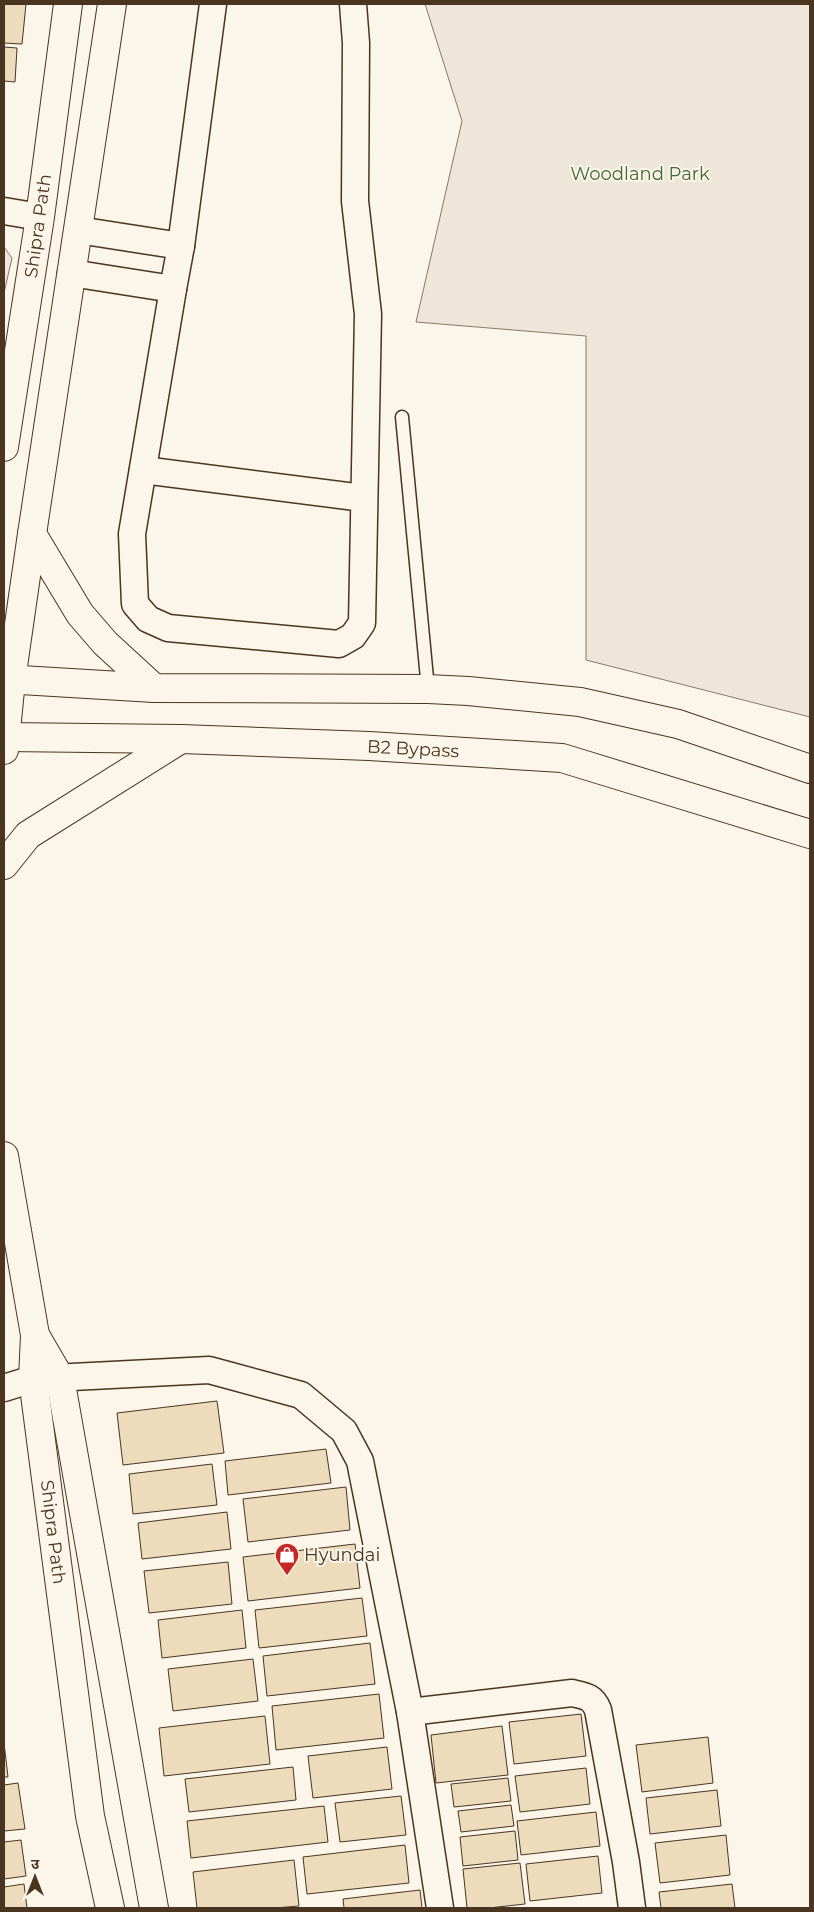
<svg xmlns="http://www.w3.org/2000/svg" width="814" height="1912" font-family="Montserrat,'Noto Sans Devanagari',sans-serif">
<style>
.green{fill:#ede6d9;stroke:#887966}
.building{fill:#ecdcbc;stroke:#4a3520}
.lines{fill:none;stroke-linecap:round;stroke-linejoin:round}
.lane-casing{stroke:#4a3520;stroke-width:15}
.street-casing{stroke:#4a3520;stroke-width:29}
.secondary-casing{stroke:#4a3520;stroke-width:30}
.primary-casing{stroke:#4a3520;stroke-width:30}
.lane{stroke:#fbf6e9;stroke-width:12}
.street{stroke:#fbf6e9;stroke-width:26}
.secondary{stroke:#fbf6e9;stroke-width:28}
.primary{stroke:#fbf6e9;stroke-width:28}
.labels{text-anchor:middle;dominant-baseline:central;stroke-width:4;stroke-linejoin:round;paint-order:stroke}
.park-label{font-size:18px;fill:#436837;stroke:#fbf6e9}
.street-label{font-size:18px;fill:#4a3520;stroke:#fbf6e9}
.poi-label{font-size:18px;fill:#4a3520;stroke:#fbf6e9;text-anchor:start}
</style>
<rect width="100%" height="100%" fill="#fbf6e9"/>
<g class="green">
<polygon points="425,4 810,4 810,717 586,660 586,336 416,322 462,121"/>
<polygon points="4,247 12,258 4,293"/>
</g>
<g class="building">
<polygon points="4,4 26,4 22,44 4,43"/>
<polygon points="4,47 17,48 15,82 4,81"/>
<polygon points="217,1401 224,1453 123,1465 117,1413"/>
<polygon points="326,1449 331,1483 228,1495 225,1461"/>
<polygon points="212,1464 217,1505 133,1514 129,1474"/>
<polygon points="346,1487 350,1530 248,1542 243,1499"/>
<polygon points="227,1512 231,1549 142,1559 138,1523"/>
<polygon points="355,1544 360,1588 248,1601 243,1557"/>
<polygon points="228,1562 232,1604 149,1613 144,1571"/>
<polygon points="362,1598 367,1636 259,1648 255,1610"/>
<polygon points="242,1610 246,1648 162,1658 158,1620"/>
<polygon points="370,1643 375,1684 267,1696 263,1656"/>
<polygon points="253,1659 258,1701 173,1711 168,1669"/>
<polygon points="379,1694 384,1738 276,1750 272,1706"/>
<polygon points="581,1714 586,1756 514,1764 509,1722"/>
<polygon points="265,1716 270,1764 164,1776 159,1728"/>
<polygon points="502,1726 508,1775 436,1783 431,1735"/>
<polygon points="708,1737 713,1783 642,1792 636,1745"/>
<polygon points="4,1743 8,1777 4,1777"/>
<polygon points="387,1747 392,1789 313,1798 308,1756"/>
<polygon points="293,1767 296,1800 189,1812 185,1779"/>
<polygon points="586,1768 590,1804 520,1812 515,1776"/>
<polygon points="508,1778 511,1801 454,1807 451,1784"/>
<polygon points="18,1783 25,1829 4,1831 4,1785"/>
<polygon points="717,1790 721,1826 650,1834 646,1798"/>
<polygon points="401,1796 406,1835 340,1842 335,1803"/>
<polygon points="511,1805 514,1826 461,1832 458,1811"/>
<polygon points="324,1806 328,1842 191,1858 187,1821"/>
<polygon points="596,1812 600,1846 521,1855 517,1821"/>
<polygon points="515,1831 518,1860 463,1866 460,1837"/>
<polygon points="726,1835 730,1875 660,1883 655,1843"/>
<polygon points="21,1840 26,1876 4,1879 4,1842"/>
<polygon points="405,1845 409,1883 307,1894 303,1857"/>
<polygon points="598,1856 602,1893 530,1901 526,1864"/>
<polygon points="294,1860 299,1906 275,1908 197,1908 193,1872"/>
<polygon points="520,1863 525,1904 489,1908 467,1908 463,1869"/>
<polygon points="24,1884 27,1908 4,1908 4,1887"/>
<polygon points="732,1884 735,1908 661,1908 659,1892"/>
<polygon points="420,1890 422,1908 344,1908 343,1899"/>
</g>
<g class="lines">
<defs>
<polyline id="lane" points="402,417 428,689"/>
<g id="street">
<polyline points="4,211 40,217"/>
<polyline points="78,230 181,246 213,4"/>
<polyline points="71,273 173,289 132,534 135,604 148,619 168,628 339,644 353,636 362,623 368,314 355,201 356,43 353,4"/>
<polyline points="173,289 181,246"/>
<polyline points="143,470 363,498"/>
<polyline points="4,1388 33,1379 209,1370 301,1395 344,1431 360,1461 410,1712 440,1908"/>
<path d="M 410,1712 L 572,1693 C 586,1696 593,1697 598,1710 L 626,1862 L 632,1908"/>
</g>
<g id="secondary">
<polyline points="4,447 40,217 68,4"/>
<polyline points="4,750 11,680 32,534 112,4"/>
<polyline points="4,1156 35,1335 33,1379 90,1816 110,1908"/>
<polyline points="35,1335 60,1378 154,1908"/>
</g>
<g id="primary">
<polyline points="32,534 80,614 105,643 154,688"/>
<polyline points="4,679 154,688 428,689 468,691 580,702 678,724 810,769"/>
<polyline points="4,737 181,739 369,746 562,758 810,834"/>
<polyline points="4,865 28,835 181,739"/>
</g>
</defs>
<use href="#lane" class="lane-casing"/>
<use href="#street" class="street-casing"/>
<use href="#secondary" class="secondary-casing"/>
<use href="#primary" class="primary-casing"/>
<use href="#lane" class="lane"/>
<use href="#street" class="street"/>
<use href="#secondary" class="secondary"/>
<use href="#primary" class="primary"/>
</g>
<defs>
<symbol id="shop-pin" viewBox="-11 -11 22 30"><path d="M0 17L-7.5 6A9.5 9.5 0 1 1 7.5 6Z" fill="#c62828" stroke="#fbf6e9"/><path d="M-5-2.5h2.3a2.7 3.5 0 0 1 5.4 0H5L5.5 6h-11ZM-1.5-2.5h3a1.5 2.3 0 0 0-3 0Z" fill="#fff"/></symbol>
</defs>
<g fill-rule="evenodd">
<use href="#shop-pin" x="273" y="1541" width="28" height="38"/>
</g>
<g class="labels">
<g class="park-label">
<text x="640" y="174">Woodland Park</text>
</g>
<g class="street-label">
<text transform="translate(38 226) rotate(-82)">Shipra Path</text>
<text transform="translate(413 749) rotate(3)">B2 Bypass</text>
<text transform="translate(53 1532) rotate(83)">Shipra Path</text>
</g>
<g class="poi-label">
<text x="304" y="1555">Hyundai</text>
</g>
</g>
<rect width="814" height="1912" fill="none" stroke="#4a3520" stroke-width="10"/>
<g transform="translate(35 1877)" stroke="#fbf6e9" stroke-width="4" paint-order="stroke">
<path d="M0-4L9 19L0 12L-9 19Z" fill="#4a3520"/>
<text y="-8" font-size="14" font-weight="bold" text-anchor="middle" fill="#4a3520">उ</text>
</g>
</svg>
